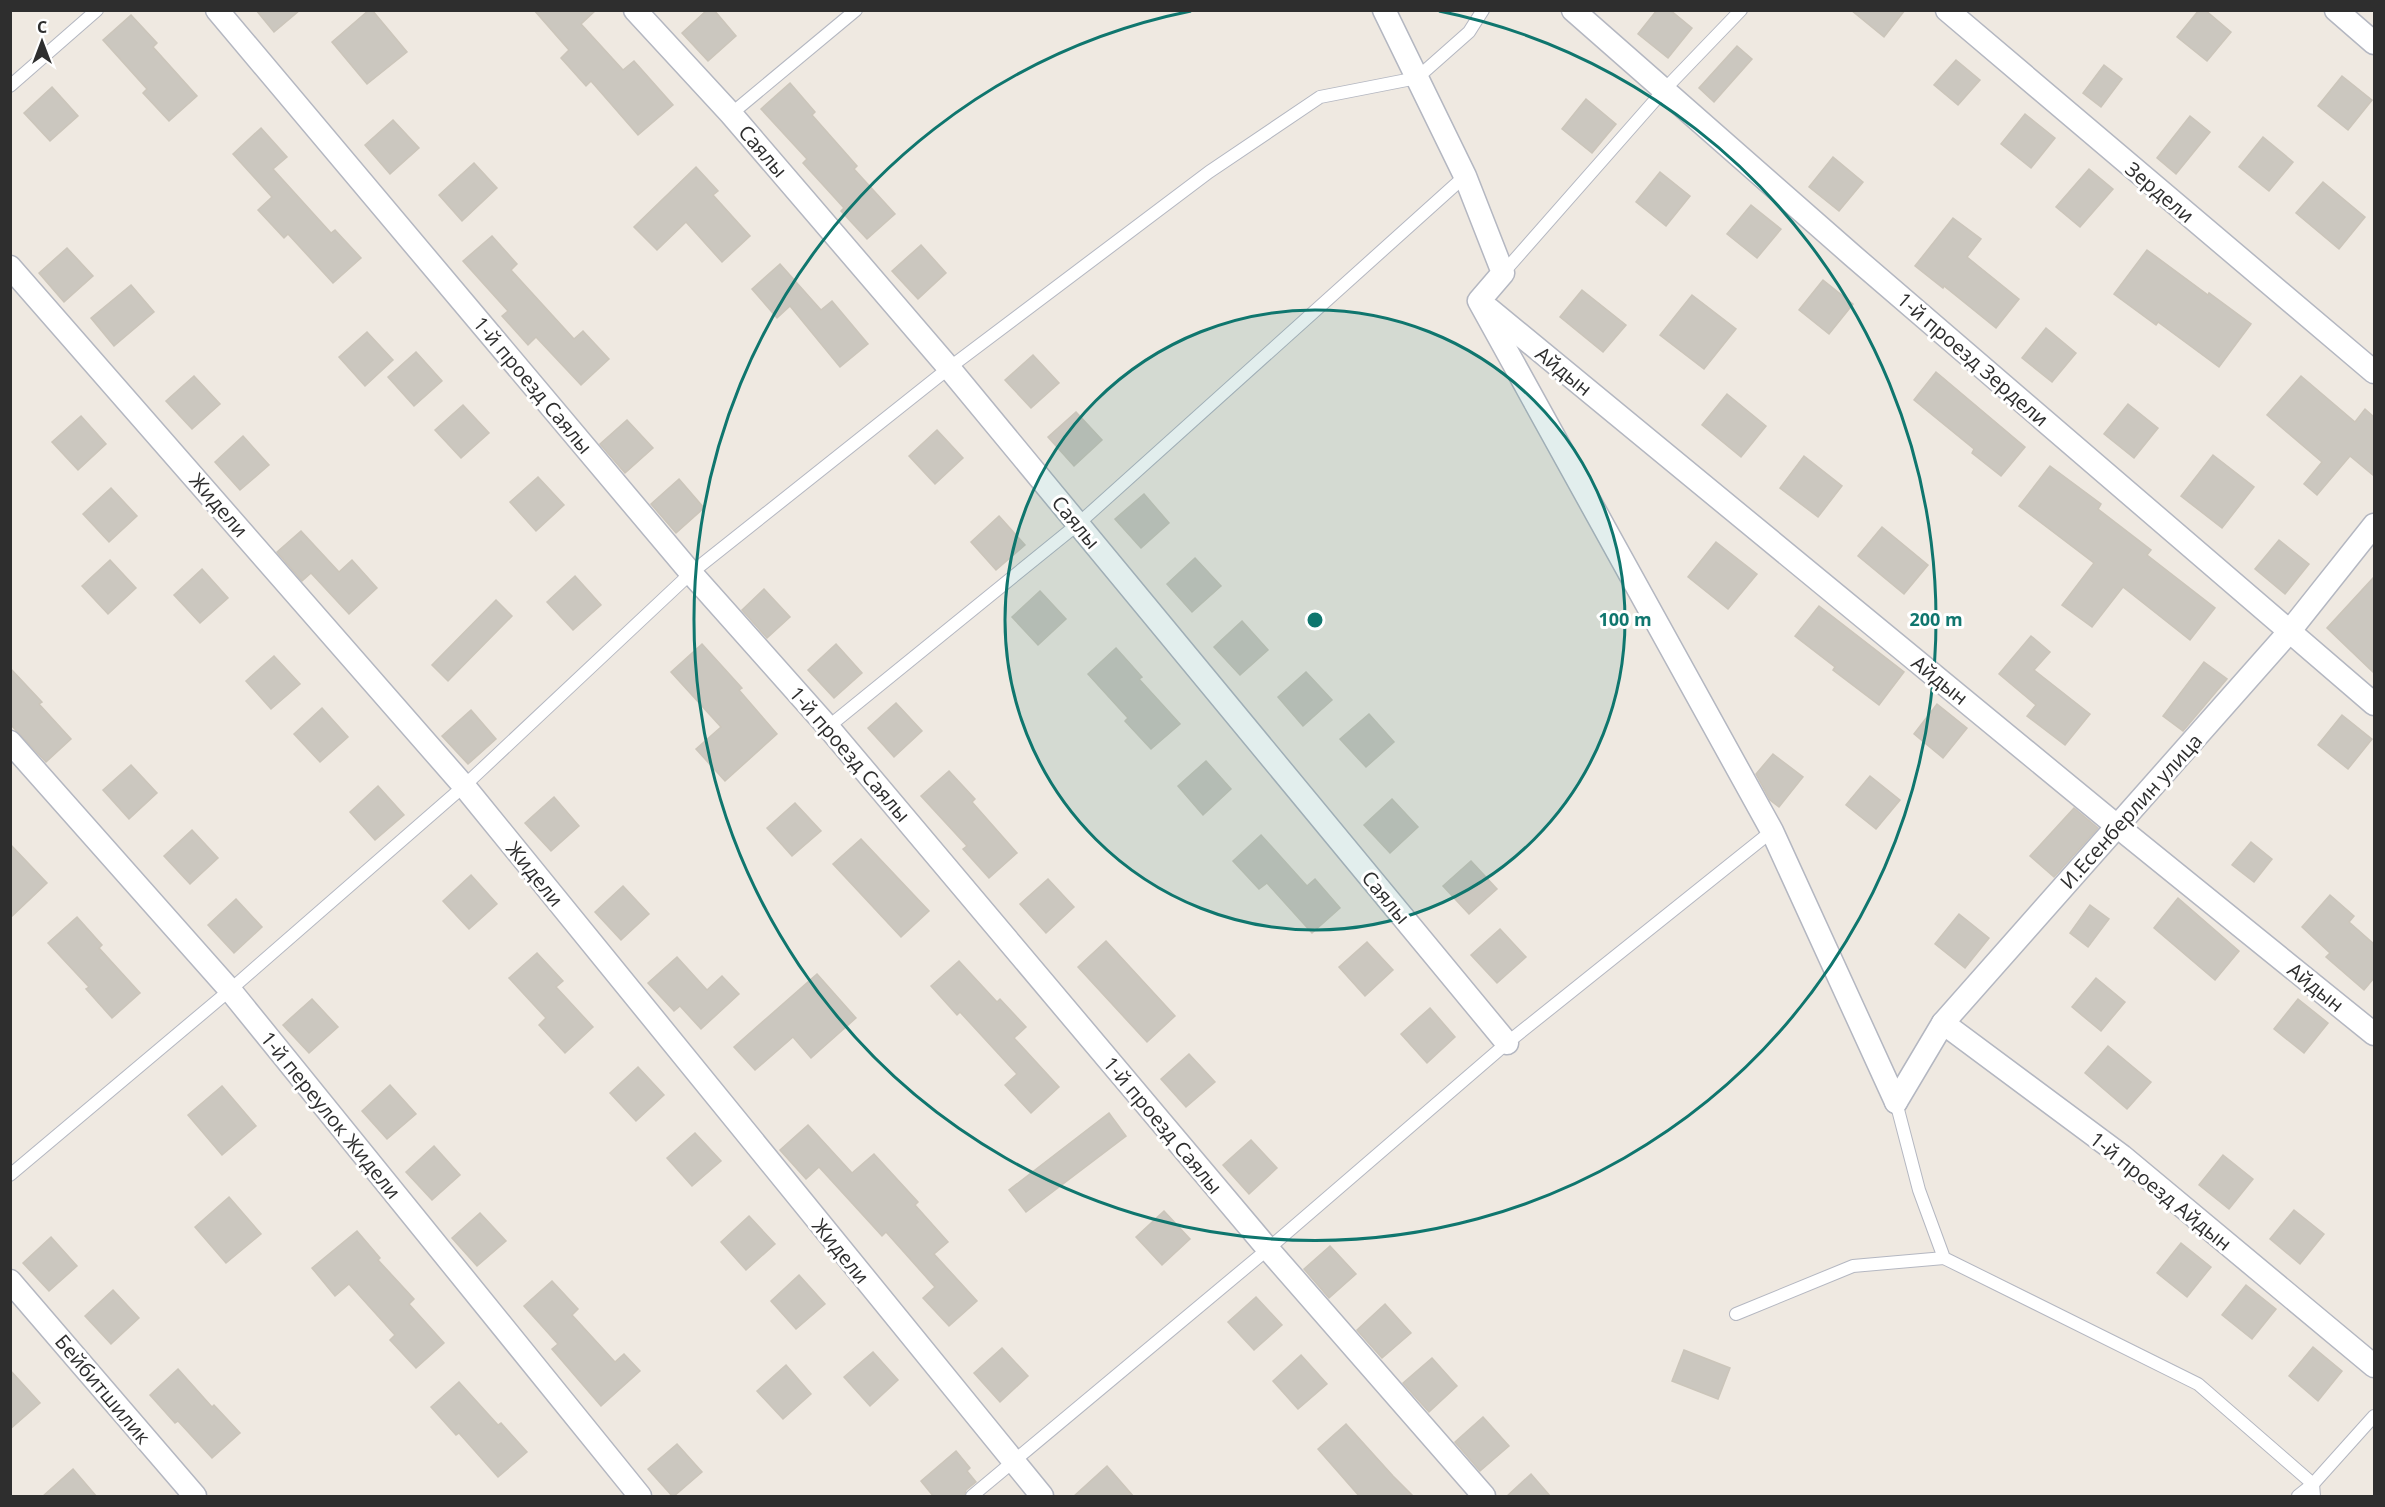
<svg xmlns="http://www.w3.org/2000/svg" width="2385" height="1507" font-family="'Open Sans',sans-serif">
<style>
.building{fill:#cbc7bf;stroke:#cbc5ba;stroke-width:1.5}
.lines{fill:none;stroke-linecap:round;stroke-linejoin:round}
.lane-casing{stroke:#b4b7c1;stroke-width:14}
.street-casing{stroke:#b4b7c1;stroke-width:25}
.lane{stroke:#fff;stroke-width:12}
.street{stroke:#fff;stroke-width:22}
.ring{fill:none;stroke:#0f766e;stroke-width:3}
.labels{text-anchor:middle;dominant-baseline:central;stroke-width:6;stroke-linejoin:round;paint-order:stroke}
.street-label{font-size:20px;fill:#2e2e2e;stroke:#fff}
.centre{fill:#0f766e;stroke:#fff;stroke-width:3}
.ring-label{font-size:18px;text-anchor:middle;font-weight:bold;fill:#0f766e;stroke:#fff;stroke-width:6;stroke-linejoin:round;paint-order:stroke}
</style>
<rect width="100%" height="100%" fill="#efe9e1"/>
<g class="building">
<polygon points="256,10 300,10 274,32"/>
<polygon points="369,10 372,10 407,52 367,84 332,42"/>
<polygon points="534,10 596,10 581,24 623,70 634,61 673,105 638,135 591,81 586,86 561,58 569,50"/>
<polygon points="707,10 714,10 736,36 708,61 682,33"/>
<polygon points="1657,10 1670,10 1692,28 1668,58 1638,34"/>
<polygon points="1851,10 1905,10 1884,37"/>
<polygon points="2199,10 2205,10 2231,32 2207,61 2177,37"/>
<polygon points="131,15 157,43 153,47 197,96 169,121 143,93 147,89 103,40"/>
<polygon points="1737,46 1752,59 1714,102 1699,88"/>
<polygon points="1956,60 1980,80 1958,105 1934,85"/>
<polygon points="2104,65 2122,79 2101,107 2083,93"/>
<polygon points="2342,76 2372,100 2348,130 2318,106"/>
<polygon points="790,83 815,112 812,115 857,166 854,169 895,214 867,239 841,211 844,208 803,163 807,159 761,109"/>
<polygon points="52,87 78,116 50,141 24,113"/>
<polygon points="1586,99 1616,124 1592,153 1562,129"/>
<polygon points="2025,114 2055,138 2031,168 2001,144"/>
<polygon points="2190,116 2210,132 2176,174 2157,158"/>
<polygon points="393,120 419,148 390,174 365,145"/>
<polygon points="261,128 287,157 273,169 331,233 335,230 361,258 333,283 288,234 284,238 258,210 272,197 233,154"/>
<polygon points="2263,137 2293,162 2269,191 2239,167"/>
<polygon points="1833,157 1863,182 1839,211 1809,187"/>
<polygon points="474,163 497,188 462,221 439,195"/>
<polygon points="696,167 718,191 713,195 750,236 722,262 686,222 657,250 634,227"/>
<polygon points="2089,169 2113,189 2080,227 2056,207"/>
<polygon points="1660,172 1690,196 1666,226 1636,202"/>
<polygon points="2323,182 2365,217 2339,249 2296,213"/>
<polygon points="1751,205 1781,229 1757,258 1727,234"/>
<polygon points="1953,218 1981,239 1967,257 2019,299 1996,328 1944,286 1943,288 1915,266"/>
<polygon points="492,236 517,264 511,270 574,339 583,331 609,359 581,385 536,337 528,345 502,316 508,311 463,261"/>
<polygon points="921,245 946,273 918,299 892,271"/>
<polygon points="67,248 93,276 64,302 39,273"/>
<polygon points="2147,250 2208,295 2209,293 2251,324 2219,367 2158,322 2156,325 2114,294"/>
<polygon points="780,264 821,310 832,301 868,344 840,367 790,306 777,318 752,289"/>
<polygon points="1823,280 1853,304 1829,334 1799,310"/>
<polygon points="131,285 154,312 114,346 91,318"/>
<polygon points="1582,290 1626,325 1603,352 1560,317"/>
<polygon points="1692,295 1736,329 1704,369 1660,335"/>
<polygon points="2046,328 2076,353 2052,382 2022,358"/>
<polygon points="367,332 393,360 365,386 339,357"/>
<polygon points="416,352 442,381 414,406 388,377"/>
<polygon points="1033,355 1059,383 1031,408 1005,380"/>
<polygon points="1936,372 2025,447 2001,476 1972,453 1974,449 1914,400"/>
<polygon points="194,376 220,404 192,429 166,401"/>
<polygon points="2301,376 2355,422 2365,409 2374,417 2374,476 2350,456 2317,495 2304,484 2322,462 2267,415"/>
<polygon points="1727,394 1766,426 1741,457 1702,425"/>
<polygon points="2128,404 2158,428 2134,458 2104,434"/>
<polygon points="463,405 489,433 461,458 435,430"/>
<polygon points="1076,412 1102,440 1074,466 1048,437"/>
<polygon points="81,416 106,444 78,470 52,442"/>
<polygon points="627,420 653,448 625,473 600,444"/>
<polygon points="937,430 963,458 935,484 909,456"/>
<polygon points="243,436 269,465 240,490 215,462"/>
<polygon points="2213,455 2254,487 2222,528 2181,496"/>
<polygon points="1804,456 1842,486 1818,517 1780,488"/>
<polygon points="2050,466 2101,504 2098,509 2151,550 2147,555 2215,608 2190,640 2123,587 2092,627 2062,605 2094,563 2019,506"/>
<polygon points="538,477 564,505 536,531 510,502"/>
<polygon points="679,479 704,508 676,533 651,504"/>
<polygon points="111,488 137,516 109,542 83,514"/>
<polygon points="1144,494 1169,523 1141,548 1115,519"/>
<polygon points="999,516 1025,545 996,570 971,542"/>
<polygon points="1882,527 1928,565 1904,594 1858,556"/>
<polygon points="301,531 339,572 352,560 377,588 349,614 311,573 302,581 277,552"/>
<polygon points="2279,540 2309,564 2285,594 2255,569"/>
<polygon points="1716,542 1757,574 1728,609 1688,577"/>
<polygon points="1195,558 1221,586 1192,612 1167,584"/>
<polygon points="110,560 136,588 108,614 82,586"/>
<polygon points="202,569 228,598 200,623 174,595"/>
<polygon points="575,576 601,605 573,630 547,602"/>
<polygon points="2374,577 2374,673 2327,628"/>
<polygon points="764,589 790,617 767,638 742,610"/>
<polygon points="1040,591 1066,619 1038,645 1012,617"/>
<polygon points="496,600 512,616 448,681 432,665"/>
<polygon points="1819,606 1904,672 1879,705 1833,670 1835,667 1795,636"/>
<polygon points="1242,621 1268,650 1240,675 1214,647"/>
<polygon points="2031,636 2050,652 2034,670 2090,714 2065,745 2027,716 2036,705 1999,674"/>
<polygon points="702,644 742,688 739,690 777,734 725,781 696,749 721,727 671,672"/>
<polygon points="836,644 862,673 834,698 808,670"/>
<polygon points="1116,648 1142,677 1139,679 1180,724 1151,749 1125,721 1128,718 1088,674"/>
<polygon points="274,656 300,684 271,709 246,681"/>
<polygon points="2204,662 2227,679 2183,731 2163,716"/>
<polygon points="10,668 42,702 39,704 71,739 46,762 10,724"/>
<polygon points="1306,672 1332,700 1303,726 1278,697"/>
<polygon points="896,703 922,731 894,757 868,728"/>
<polygon points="1937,704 1967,728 1943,758 1914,734"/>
<polygon points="322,708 348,737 320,762 294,734"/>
<polygon points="471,710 496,739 468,764 442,736"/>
<polygon points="1369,714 1394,742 1366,767 1340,739"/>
<polygon points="2342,715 2372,739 2348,769 2318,745"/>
<polygon points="1773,754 1803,777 1779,807 1770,800 1756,774"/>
<polygon points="1206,761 1231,789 1203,815 1178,786"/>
<polygon points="131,765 157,793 129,819 103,790"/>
<polygon points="949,771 975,799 972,802 1017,853 989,878 963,849 967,846 921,796"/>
<polygon points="1870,776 1900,800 1876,829 1846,805"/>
<polygon points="378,786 404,815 375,840 350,812"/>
<polygon points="554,797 579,826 551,851 525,823"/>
<polygon points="1392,799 1418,827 1390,853 1364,825"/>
<polygon points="795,803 821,831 792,856 767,828"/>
<polygon points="2074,808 2098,828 2054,877 2030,856"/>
<polygon points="192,830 218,858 190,884 164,856"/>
<polygon points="1261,835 1307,886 1315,879 1340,908 1312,933 1267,883 1259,889 1233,861"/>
<polygon points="861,839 929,911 901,937 833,864"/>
<polygon points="2251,842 2272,859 2254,882 2232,865"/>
<polygon points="10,844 47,883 10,918"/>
<polygon points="1471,861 1497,889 1469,914 1443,886"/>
<polygon points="471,875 497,904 469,929 443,901"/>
<polygon points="1048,879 1074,907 1046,933 1020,904"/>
<polygon points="623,886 649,914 621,940 595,912"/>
<polygon points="2330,895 2354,916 2349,922 2374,944 2374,978 2364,990 2326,957 2330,953 2302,927"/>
<polygon points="2178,898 2239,951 2215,980 2154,928"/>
<polygon points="236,899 262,927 234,953 208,925"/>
<polygon points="2090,905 2109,919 2088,947 2070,933"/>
<polygon points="1959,914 1989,938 1965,968 1935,944"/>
<polygon points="77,917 102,945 99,948 140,993 112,1018 86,989 89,987 48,943"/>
<polygon points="1500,929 1526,957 1497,983 1471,955"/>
<polygon points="1106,941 1175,1016 1147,1042 1078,967"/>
<polygon points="1367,942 1393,970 1365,996 1339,967"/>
<polygon points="537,953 563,981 556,987 593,1027 565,1053 539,1025 546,1018 509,978"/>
<polygon points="677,957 707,990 722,976 739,994 701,1029 680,1006 674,1011 648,983"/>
<polygon points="959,961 997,1002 1000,999 1026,1027 1014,1038 1059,1087 1031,1113 1005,1085 1017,1074 960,1012 957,1015 931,986"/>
<polygon points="817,974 856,1018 811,1058 793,1037 755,1070 734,1047"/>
<polygon points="2096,978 2125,1002 2101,1031 2072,1007"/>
<polygon points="312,999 338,1027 309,1053 283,1025"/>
<polygon points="2298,999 2328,1023 2304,1053 2274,1029"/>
<polygon points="1430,1008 1455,1037 1427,1063 1401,1034"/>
<polygon points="2108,1046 2151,1082 2127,1109 2085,1073"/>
<polygon points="1189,1054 1215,1082 1186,1107 1161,1079"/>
<polygon points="638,1067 664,1095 636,1121 610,1093"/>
<polygon points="390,1085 416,1114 387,1139 362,1111"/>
<polygon points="222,1086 256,1126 222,1155 188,1115"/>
<polygon points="1109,1113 1126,1136 1026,1212 1009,1190"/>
<polygon points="808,1125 852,1173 874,1154 918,1202 915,1205 948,1242 934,1254 977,1301 949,1326 923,1298 935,1287 886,1232 882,1236 819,1167 806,1179 780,1150"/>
<polygon points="695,1133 721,1161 692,1186 667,1158"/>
<polygon points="1251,1140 1277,1168 1249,1194 1223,1165"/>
<polygon points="434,1146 460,1175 432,1200 406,1172"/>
<polygon points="2223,1155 2253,1179 2229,1209 2199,1185"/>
<polygon points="229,1197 261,1234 226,1263 195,1227"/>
<polygon points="2294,1210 2324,1234 2300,1264 2270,1239"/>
<polygon points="1164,1211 1190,1239 1162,1265 1136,1237"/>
<polygon points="480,1213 506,1241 477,1266 452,1238"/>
<polygon points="749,1216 775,1244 746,1270 721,1242"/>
<polygon points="357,1231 380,1258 378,1260 414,1299 409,1304 444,1343 416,1368 390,1340 395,1335 349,1284 335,1296 312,1268"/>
<polygon points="51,1237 77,1266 49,1291 23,1263"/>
<polygon points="2181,1243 2211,1267 2187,1297 2157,1273"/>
<polygon points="1330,1246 1356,1274 1329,1298 1304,1269"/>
<polygon points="799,1275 825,1304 796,1329 771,1301"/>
<polygon points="552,1281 578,1309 572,1315 615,1362 624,1354 640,1371 601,1406 552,1349 558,1344 524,1306"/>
<polygon points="2246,1285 2276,1309 2252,1339 2222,1315"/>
<polygon points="113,1290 139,1318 111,1344 85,1316"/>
<polygon points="1256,1297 1282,1325 1254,1350 1228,1322"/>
<polygon points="1385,1304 1411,1333 1382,1358 1357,1330"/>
<polygon points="2313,1347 2342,1371 2318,1401 2289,1376"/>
<polygon points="1002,1348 1028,1376 1000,1402 974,1373"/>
<polygon points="1684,1350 1730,1368 1718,1399 1672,1381"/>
<polygon points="873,1352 898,1380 870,1406 844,1377"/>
<polygon points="1301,1355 1327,1384 1298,1409 1273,1381"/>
<polygon points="1432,1358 1457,1386 1429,1412 1403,1383"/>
<polygon points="786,1365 811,1394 783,1419 757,1391"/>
<polygon points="178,1369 212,1407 214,1405 240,1433 212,1458 178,1421 175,1423 150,1395"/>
<polygon points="10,1370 40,1403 10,1429"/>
<polygon points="459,1382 498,1425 501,1423 527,1452 498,1477 459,1433 456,1435 431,1407"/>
<polygon points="1483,1417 1509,1446 1480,1471 1455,1442"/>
<polygon points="1346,1424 1393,1476 1414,1497 1360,1497 1318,1449"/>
<polygon points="677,1444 702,1472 673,1497 648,1469"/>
<polygon points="956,1451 970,1468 967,1471 976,1482 966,1490 964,1497 934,1497 921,1481"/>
<polygon points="1107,1466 1134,1497 1073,1497"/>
<polygon points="73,1469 97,1497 42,1497"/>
<polygon points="1531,1474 1551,1497 1506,1497"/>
</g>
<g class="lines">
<defs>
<g id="lane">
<polyline points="10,86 97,10"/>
<polyline points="731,114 856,10"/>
<polyline points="1503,273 1664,90 1741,10"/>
<polyline points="828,727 1078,524 1465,176"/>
<polyline points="1896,1102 1919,1190 1944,1258 2198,1384 2313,1484 2314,1496"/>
<polyline points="10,1175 230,990 464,786 691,573 949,368 1209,172 1320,97 1417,78 1469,32 1483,10"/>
<polyline points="1736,1314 1853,1266 1944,1258"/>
<polyline points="972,1496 1268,1249 1507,1043 1772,831"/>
<polyline points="2298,1496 2313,1484 2374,1416"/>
</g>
<g id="street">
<polyline points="217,10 691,573 828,727 1268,1249 1484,1496"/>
<polyline points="635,10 731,114 949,368 1507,1043"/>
<polyline points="1384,10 1465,176 1503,273 1479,301 1772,831 1896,1102"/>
<polyline points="1573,10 1853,256 2374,704"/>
<polyline points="1947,10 2374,372"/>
<polyline points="2336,10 2374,43"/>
<polyline points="10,267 464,786 1042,1496"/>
<polyline points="1489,309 2117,826 2374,1034"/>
<polyline points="10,742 230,990 640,1496"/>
<polyline points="1943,1023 2122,1156 2374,1366"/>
<polyline points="1896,1102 1943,1023 2289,632 2374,525"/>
<polyline points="10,1281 195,1496"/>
</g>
</defs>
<use href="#lane" class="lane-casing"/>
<use href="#street" class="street-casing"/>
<use href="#lane" class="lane"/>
<use href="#street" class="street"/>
</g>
<circle cx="1315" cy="620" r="310" fill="#0f766e" fill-opacity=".12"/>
<g class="ring">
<circle cx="1315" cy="620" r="310"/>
<path d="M1439 11A621 621 0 1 1 1191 11"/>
</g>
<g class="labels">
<g class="street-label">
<text transform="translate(763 151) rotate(49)">Саялы</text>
<text transform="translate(2160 192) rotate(40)">Зердели</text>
<text transform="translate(1973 359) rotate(41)">1-й проезд Зердели</text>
<text transform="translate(1564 371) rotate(39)">Айдын</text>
<text transform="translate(533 385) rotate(50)">1-й проезд Саялы</text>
<text transform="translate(219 505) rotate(49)">Жидели</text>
<text transform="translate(1076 522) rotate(50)">Саялы</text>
<text transform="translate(1940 680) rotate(39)">Айдын</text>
<text transform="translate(850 754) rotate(49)">1-й проезд Саялы</text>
<text transform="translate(2131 811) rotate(-48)">И.Есенберлин улица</text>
<text transform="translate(535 874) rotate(51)">Жидели</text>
<text transform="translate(1386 897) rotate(50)">Саялы</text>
<text transform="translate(2316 987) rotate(39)">Айдын</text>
<text transform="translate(331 1115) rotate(51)">1-й переулок Жидели</text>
<text transform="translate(1163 1125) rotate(50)">1-й проезд Саялы</text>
<text transform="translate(2161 1191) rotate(39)">1-й проезд Айдын</text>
<text transform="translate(841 1251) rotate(51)">Жидели</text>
<text transform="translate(103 1389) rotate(50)">Бейбитшилик</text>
</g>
</g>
<circle cx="1315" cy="620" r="9" class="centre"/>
<g class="ring-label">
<text x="1625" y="626">100 m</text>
<text x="1936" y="626">200 m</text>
</g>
<rect width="2385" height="1507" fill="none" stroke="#2e2e2e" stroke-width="24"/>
<g transform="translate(42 42)" stroke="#ffffff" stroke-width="4.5" paint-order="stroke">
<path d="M0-4.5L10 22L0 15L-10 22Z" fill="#2e2e2e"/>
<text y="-9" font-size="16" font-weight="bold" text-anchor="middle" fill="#2e2e2e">С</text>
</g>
</svg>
